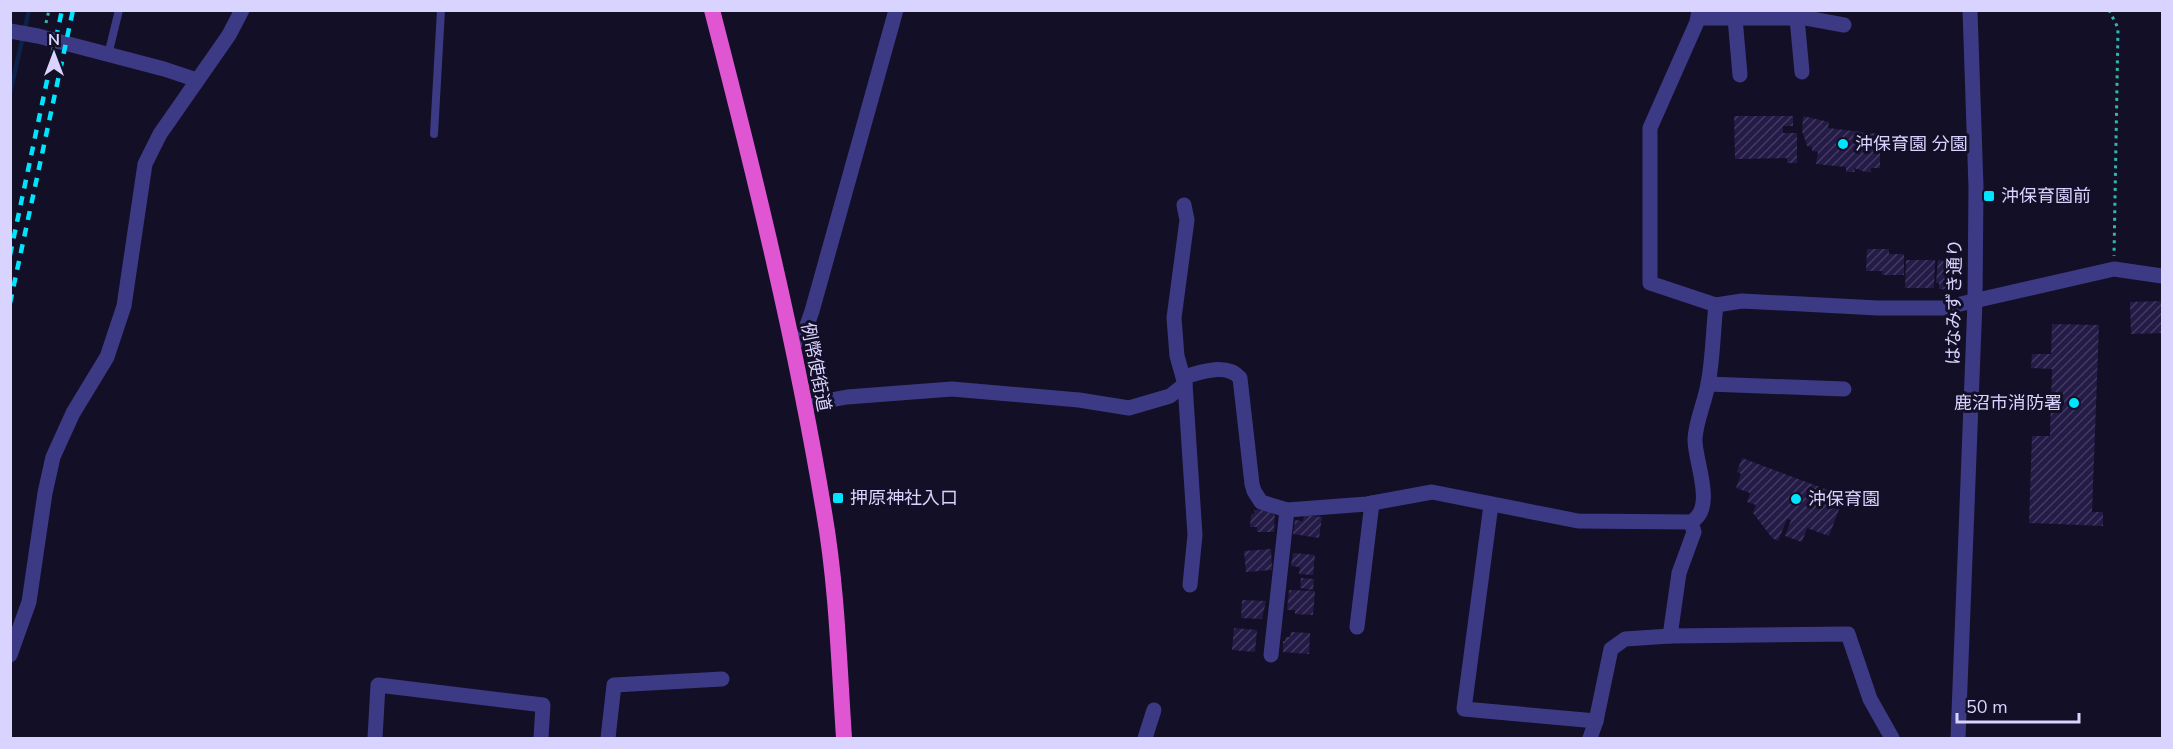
<svg xmlns="http://www.w3.org/2000/svg" width="2173" height="749" font-family="'Nunito Sans','Noto Sans JP',sans-serif">
<style>
.lines{fill:none;stroke-linecap:round;stroke-linejoin:round}
.stream{stroke:#0c2248;stroke-width:4.5}
.building{fill:url(#building-hatch)}
.path{stroke:#2fb8b0;stroke-width:3;stroke-dasharray:3 4.5;stroke-linecap:butt}
.service{stroke:#3d3a85;stroke-width:8}
.minor{stroke:#3d3a85;stroke-width:15}
.tertiary{stroke:#3d3a85;stroke-width:15}
.trunk{stroke:#e055d1;stroke-width:16}
.rail{stroke:#00e5ff;stroke-width:4.5;stroke-dasharray:9 8;stroke-linecap:butt}
.poi-dot{fill:#00e5ff;stroke:#130f26;stroke-width:2}
.labels{text-anchor:middle;dominant-baseline:central;stroke-width:6;stroke-linejoin:round;paint-order:stroke}
.poi-label{font-size:18px;fill:#d9d4ff;stroke:#130f26;text-anchor:start}
.street-label{font-size:18px;fill:#d9d4ff;stroke:#130f26}
</style>
<defs>
<pattern id="building-hatch" width="6" height="6" patternUnits="userSpaceOnUse" patternTransform="scale(1.5)"><rect width="6" height="6" fill="#241b47"/><path d="M-1 1l2-2M0 6l6-6M5 7l2-2" fill="none" stroke="#433b63"/></pattern>
</defs>
<rect width="100%" height="100%" fill="#130f26"/>
<g class="lines">
<polyline class="stream" points="10,93 29,10"/>
</g>
<g class="building">
<polygon points="1734,116 1793,116 1793,126 1783,126 1783,133 1797,133 1797,163 1787,163 1787,158 1735,159"/>
<polygon points="1803,116 1829,122 1828,128 1878,134 1877,141 1880,142 1880,168 1871,168 1871,172 1865,172 1854,168 1855,172 1846,172 1846,167 1816,164 1818,152 1812,151 1812,147 1807,146 1802,131"/>
<polygon points="1867,249 1889,249 1889,254 1904,254 1904,275 1882,275 1882,271 1866,271"/>
<polygon points="1906,260 1935,260 1934,288 1905,288"/>
<polygon points="1938,260 1946,261 1946,267 1956,268 1955,290 1939,289 1939,283 1936,283"/>
<polygon points="2162,301 2162,333 2131,334 2130,302"/>
<polygon points="2052,324 2099,325 2092,512 2103,512 2103,526 2029,523 2032,436 2050,436 2052,369 2031,368 2032,354 2051,354"/>
<polygon points="1742,458 1844,496 1829,536 1807,528 1802,542 1785,536 1791,520 1787,519 1778,541 1772,538 1753,513 1756,505 1747,502 1750,493 1736,488 1741,474 1737,472"/>
<polygon points="1254,510 1275,511 1274,532 1257,532 1257,527 1250,527 1251,514 1254,514"/>
<polygon points="1304,515 1322,517 1319,538 1293,534 1295,520 1303,521"/>
<polygon points="1271,549 1272,570 1246,572 1244,551"/>
<polygon points="1293,553 1315,555 1313,575 1299,574 1300,567 1291,566"/>
<polygon points="1301,578 1314,579 1313,590 1300,588"/>
<polygon points="1289,590 1315,591 1313,615 1295,614 1295,610 1287,610"/>
<polygon points="1242,600 1266,601 1262,619 1241,618"/>
<polygon points="1234,628 1257,630 1255,652 1232,650"/>
<polygon points="1291,632 1310,633 1309,654 1283,652 1283,641 1285,641 1286,637 1290,637"/>
</g>
<g class="lines">
<g class="path">
<polyline points="2109,10 2118,28 2114,256"/>
<polyline points="46,23 49,10"/>
</g>
<g class="service">
<polyline points="108,55 119,10"/>
<polyline points="434,134 441,10"/>
</g>
<g class="minor">
<polyline points="1699,10 1697,22 1650,128 1650,283 1716,305 1742,301 1878,308 1943,308 2114,269 2162,276"/>
<polyline points="1698,18 1806,18 1844,25"/>
<polyline points="1735,18 1740,75"/>
<polyline points="1797,18 1802,72"/>
<polyline points="10,31 38,36 164,69 197,80"/>
<polyline points="1184,205 1187,220 1174,318 1177,356 1185,384"/>
<polyline points="793,345 804,334 812,311 896,10"/>
<path d="M 1183,377 C 1200,373 1226,362 1240,378 L 1252,484 L 1254,491 L 1261,502 L 1287,510 L 1367,504 L 1432,492 L 1578,521 L 1691,522 C 1717,508 1694,460 1695,439 C 1696,420 1705,402 1708,384 C 1713,358 1713,331 1716,305"/>
<polyline points="1708,384 1844,389"/>
<polyline points="804,405 847,397 952,389 1079,400 1129,408 1170,396 1185,384 1195,535 1190,585"/>
<polyline points="1491,505 1464,709 1596,721 1590,738"/>
<polyline points="1691,522 1694,532 1679,573 1670,636 1848,634 1870,699 1892,738"/>
<polyline points="1357,627 1372,503"/>
<polyline points="10,655 29,602 45,493 53,457 73,413 107,357 124,306 145,164 160,134 229,35 242,10"/>
<polyline points="1271,655 1287,510"/>
<polyline points="1596,721 1611,649 1625,639 1670,636"/>
<polyline points="375,738 378,685 543,705 541,738"/>
<polyline points="608,738 614,685 722,679"/>
<polyline points="1145,738 1154,710"/>
</g>
<polyline class="tertiary" points="1958,738 1975,301 1976,187 1970,10"/>
<path class="trunk" d="M 712,10 C 755,176 796,343 824,512 C 837,587 839,663 844,738"/>
<g class="rail">
<polyline points="10,255 62,10"/>
<polyline points="10,303 73,10"/>
</g>
</g>
<g class="poi-dot">
<circle cx="1843" cy="144" r="6"/>
<rect x="1983" y="190" width="12" height="12" rx="3"/>
<circle cx="2074" cy="403" r="6"/>
<rect x="832" y="492" width="12" height="12" rx="3"/>
<circle cx="1796" cy="499" r="6"/>
</g>
<g class="labels">
<g class="poi-label">
<text x="1855" y="144">沖保育園 分園</text>
<text x="2001" y="196">沖保育園前</text>
<text x="2062" y="403" text-anchor="end">鹿沼市消防署</text>
<text x="850" y="498">押原神社入口</text>
<text x="1808" y="499">沖保育園</text>
</g>
<g class="street-label">
<text transform="translate(1954 302) rotate(-89)">はなみずき通り</text>
<text transform="translate(816 367) rotate(79)">例幣使街道</text>
</g>
</g>
<rect width="2173" height="749" fill="none" stroke="#d9d4ff" stroke-width="24"/>
<g transform="translate(54 54)" stroke="#130f26" stroke-width="4.5" paint-order="stroke">
<path d="M0-4.5L10 22L0 15L-10 22Z" fill="#d9d4ff"/>
<text y="-9" font-size="16" font-weight="bold" text-anchor="middle" fill="#d9d4ff">N</text>
</g>
<path d="M1957 713v9h122v-9" fill="none" stroke="#d9d4ff" stroke-width="3"/>
<text x="1966" y="713" font-size="18" fill="#d9d4ff" stroke="#130f26" stroke-width="4.5" paint-order="stroke">50 m</text>
</svg>
